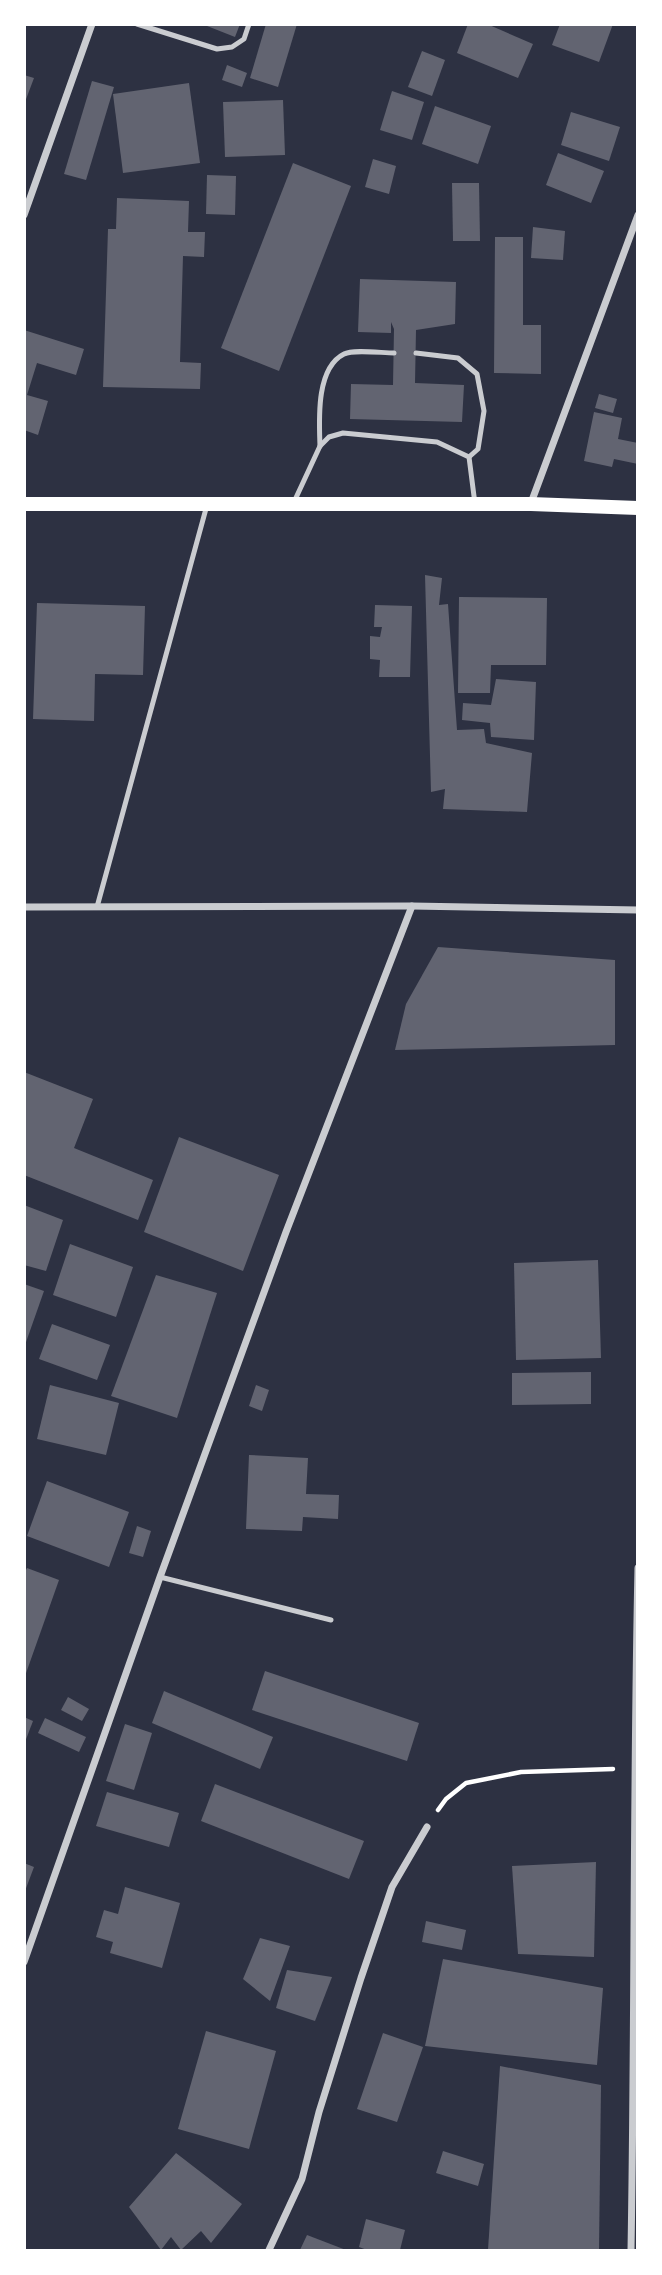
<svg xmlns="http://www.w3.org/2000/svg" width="662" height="2275" font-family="Quicksand,sans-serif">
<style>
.building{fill:#626471}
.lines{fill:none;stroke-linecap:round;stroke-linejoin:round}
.path{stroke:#fff;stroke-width:4.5}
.service{stroke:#caccd0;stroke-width:5}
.minor{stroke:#caccd0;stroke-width:7}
.secondary{stroke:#fff;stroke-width:14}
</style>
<rect width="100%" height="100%" fill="#2d3142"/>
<g class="building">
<polygon points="202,24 240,24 235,37"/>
<polygon points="266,24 297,24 278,87 250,78"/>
<polygon points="468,24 487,24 533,44 518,78 457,53"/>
<polygon points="560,24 613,24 599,62 552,45"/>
<polygon points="422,51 445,60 432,96 408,87"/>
<polygon points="227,65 247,73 242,87 222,80"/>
<polygon points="24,75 34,78 25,102 24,102"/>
<polygon points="92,81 114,87 86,180 64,174"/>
<polygon points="189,83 200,163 123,173 113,94"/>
<polygon points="392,91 424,102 412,140 380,130"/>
<polygon points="283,100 285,155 225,157 223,102"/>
<polygon points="435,106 491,126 478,164 422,144"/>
<polygon points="571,112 620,127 609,161 561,145"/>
<polygon points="558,153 604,171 591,203 546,185"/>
<polygon points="373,159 396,166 389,194 365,187"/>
<polygon points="293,163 351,186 279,371 221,348"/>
<polygon points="207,175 236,176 235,215 206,214"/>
<polygon points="452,183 479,183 480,241 453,241"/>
<polygon points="117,198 189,201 188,232 205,232 204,257 183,256 180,362 201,363 200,389 103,387 108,229 116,229"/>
<polygon points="533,227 565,231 563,260 531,258"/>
<polygon points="495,237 523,237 523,325 541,325 541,374 494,373"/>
<polygon points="360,279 456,282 455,324 416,330 415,383 464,385 462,422 350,419 351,384 393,385 394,329 391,322 391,333 358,332"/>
<polygon points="24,330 84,349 76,375 37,363 27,395 48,401 38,435 24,430"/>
<polygon points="599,394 617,399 613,413 595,408"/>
<polygon points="594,412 622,418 618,439 638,443 638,464 614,459 612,467 584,461"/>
<polygon points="425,575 442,578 439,605 448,604 457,730 484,729 486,743 532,753 527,812 443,809 445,789 431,792"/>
<polygon points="459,597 547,598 546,665 491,665 490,693 458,693"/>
<polygon points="37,603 145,606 143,675 95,674 94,721 33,719"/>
<polygon points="375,605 412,606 410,677 379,677 380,660 370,659 370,636 380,637 382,627 374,627"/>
<polygon points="496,679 536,682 534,740 491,737 490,723 462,720 463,703 491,705"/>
<polygon points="438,947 615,960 615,1045 395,1050 406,1004"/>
<polygon points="24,1072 93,1099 74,1148 153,1180 138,1220 24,1175"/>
<polygon points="179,1137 279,1175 243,1271 144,1232"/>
<polygon points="24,1205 63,1220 46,1271 24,1265"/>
<polygon points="70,1244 133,1267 116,1317 53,1295"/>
<polygon points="598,1260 601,1358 516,1360 514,1263"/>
<polygon points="156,1275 217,1293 177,1418 111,1396"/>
<polygon points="24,1284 44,1291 25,1345 24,1345"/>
<polygon points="52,1324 110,1345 97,1380 39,1359"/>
<polygon points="591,1372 591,1404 512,1405 512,1373"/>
<polygon points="50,1385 119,1403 106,1455 37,1439"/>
<polygon points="256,1385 269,1390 262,1411 249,1406"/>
<polygon points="249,1455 308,1458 306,1494 339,1495 338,1519 303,1517 302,1531 246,1529"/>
<polygon points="47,1481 129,1512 109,1567 27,1536"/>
<polygon points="137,1526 151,1531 143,1557 129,1553"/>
<polygon points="27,1568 59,1580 25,1676 24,1574"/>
<polygon points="265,1671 419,1723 407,1761 252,1710"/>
<polygon points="164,1691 273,1737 260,1769 152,1723"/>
<polygon points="68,1697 89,1709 82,1721 61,1710"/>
<polygon points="24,1717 33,1721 25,1742 24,1742"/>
<polygon points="45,1718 86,1737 79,1752 38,1733"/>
<polygon points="125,1724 152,1733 134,1790 106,1781"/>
<polygon points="215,1784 364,1841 349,1879 201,1821"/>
<polygon points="107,1792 179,1813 169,1847 96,1826"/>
<polygon points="596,1862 594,1957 518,1954 512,1866"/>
<polygon points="24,1863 34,1867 25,1891 24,1891"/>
<polygon points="125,1887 180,1903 162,1968 110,1953 113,1942 96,1937 104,1910 118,1914"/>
<polygon points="426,1921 466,1930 462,1950 422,1942"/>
<polygon points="260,1938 290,1946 270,2001 243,1979"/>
<polygon points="443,1959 603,1988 597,2065 425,2046"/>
<polygon points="287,1970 332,1977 315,2021 276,2008"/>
<polygon points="206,2031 276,2051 249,2149 178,2129"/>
<polygon points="383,2033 423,2047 397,2122 357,2109"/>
<polygon points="500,2066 601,2085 599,2250 488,2250"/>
<polygon points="443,2151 484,2164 478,2186 436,2173"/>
<polygon points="176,2153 242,2204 211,2243 201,2231 181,2250 171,2237 161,2250 129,2207"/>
<polygon points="366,2219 405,2230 400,2250 367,2250 359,2247"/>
<polygon points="307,2235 346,2250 300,2250"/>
</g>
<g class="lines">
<polyline class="path" points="438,1810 446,1799 466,1783 521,1772 613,1769"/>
<g class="service">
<polyline points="137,24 217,49 232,47 244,39 249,24"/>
<polyline points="416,353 458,358 477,374 484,411 478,449 469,457"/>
<path d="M 320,446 C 319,419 316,368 344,354 C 353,349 382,353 394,353"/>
<polyline points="294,502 320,446 329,437 343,433 437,442 469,457 475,504"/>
<polyline points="97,907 207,505"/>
<polyline points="160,1577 331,1620"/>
</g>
<g class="minor">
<polyline points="24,215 92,24"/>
<polyline points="531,503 638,215"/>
<polyline points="24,907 412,906 638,910"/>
<polyline points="24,1962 160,1577 286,1232 412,906"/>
<polyline points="269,2250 302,2179 319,2112 361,1978 392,1887 427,1827"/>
<path d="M 631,2250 C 635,2023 633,1795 638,1568"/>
</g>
<polyline class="secondary" points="24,504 531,504 638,508"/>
</g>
<rect width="662" height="2275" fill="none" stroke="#ffffff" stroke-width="52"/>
</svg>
